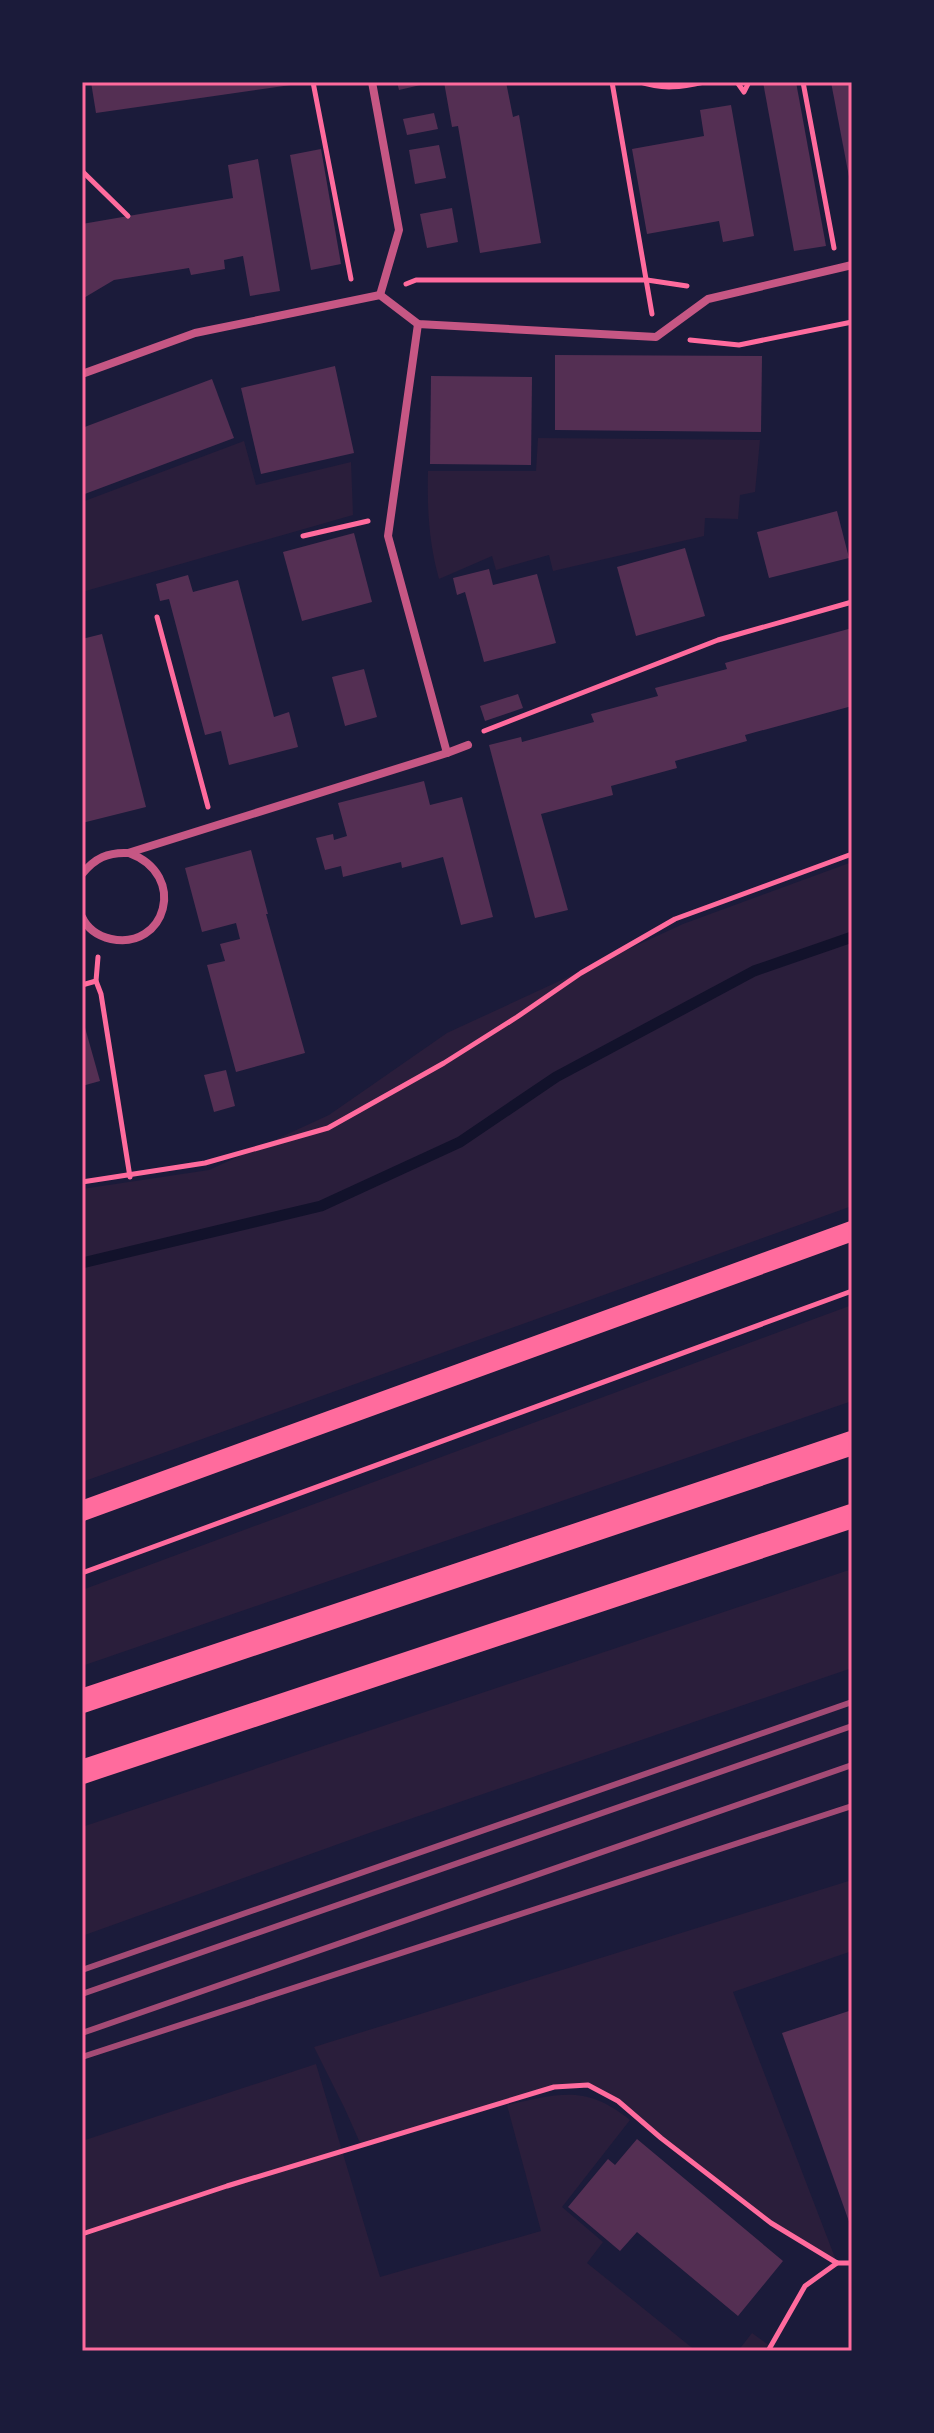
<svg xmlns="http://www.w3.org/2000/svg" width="934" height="2433" font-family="'DejaVu Sans',sans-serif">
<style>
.green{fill:#2a1e3b}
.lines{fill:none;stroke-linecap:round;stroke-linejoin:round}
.stream{stroke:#12122b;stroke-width:11}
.building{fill:#542f53}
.path{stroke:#ff6b9d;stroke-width:5}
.minor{stroke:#c65784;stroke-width:8}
.primary{stroke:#ff6b9d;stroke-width:20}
.motorway{stroke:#ff6b9d;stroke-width:24}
.rail{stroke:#a44b75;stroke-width:6}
.neatline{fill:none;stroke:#ff6b9d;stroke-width:3}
</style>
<rect width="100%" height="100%" fill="#1b1b3a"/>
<g class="green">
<path d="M 538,438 L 760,440 L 755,492 L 740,495 L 738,519 L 705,518 L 704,536 L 553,571 L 549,555 L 496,570 L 492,556 L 439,579 C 429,543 427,509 428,471 L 536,471 Z"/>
<polygon points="244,441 256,485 351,462 353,515 82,592 82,502"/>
<polygon points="852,862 852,1206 82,1482 82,1189 209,1170 329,1115 447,1033 683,924"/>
<polygon points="852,1305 852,1401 82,1666 82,1590"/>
<polygon points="852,1569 852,1668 372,1832 82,1936 82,1827"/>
<polygon points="852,1880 852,1951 733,1992 837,2263 771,2223 618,2101 588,2085 554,2087 361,2145 345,2109 314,2047"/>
<path d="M 316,2064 L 380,2277 L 541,2231 L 507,2105 C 559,2094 585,2084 630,2120 L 562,2207 L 603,2242 L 587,2263 L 696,2351 L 82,2351 L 82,2141 Z"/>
<polygon points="752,2333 777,2351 738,2351"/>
</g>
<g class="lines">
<polyline class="stream" points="82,1263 321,1206 460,1142 556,1077 754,971 852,937"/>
</g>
<g class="building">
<polygon points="91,82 298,82 298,84 96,113"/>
<polygon points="397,82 429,82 429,83 399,90"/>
<polygon points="444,82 506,82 513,117 519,115 541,243 480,253 458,126 452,127"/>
<polygon points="763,82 796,82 826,246 794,251"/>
<polygon points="831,82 852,82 852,182 850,182"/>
<polygon points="731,105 754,236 723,242 719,221 647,234 632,149 704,136 700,110"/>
<polygon points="434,113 438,129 407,135 403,119"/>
<polygon points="439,145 446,178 415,184 409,150"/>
<polygon points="321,149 341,264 311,270 290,155"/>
<polygon points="258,159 280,291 250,296 243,256 224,260 225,269 191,275 189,268 114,280 82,299 82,224 233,198 228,165"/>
<polygon points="452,208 458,242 427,248 420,214"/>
<polygon points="555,355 762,356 761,432 555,430"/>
<polygon points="335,366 354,453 261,474 241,388"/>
<polygon points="431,376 532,377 531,465 430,464"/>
<polygon points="212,379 234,438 82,495 82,428"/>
<polygon points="837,511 849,558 769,578 757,532"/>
<polygon points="354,533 372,602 302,621 283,552"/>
<polygon points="685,548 705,616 636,636 617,567"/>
<polygon points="489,569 493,585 537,574 556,643 484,662 465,592 457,595 453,578"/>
<polygon points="188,575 193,592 238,580 274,717 289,712 298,747 229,765 221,731 205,735 169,599 160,601 156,584"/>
<polygon points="852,628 852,706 745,735 747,741 675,761 677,768 611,786 613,795 541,814 568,910 535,918 489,745 521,737 522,742 594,722 591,714 658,696 655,688 727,669 725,663"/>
<polygon points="102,634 146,807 82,823 82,639"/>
<polygon points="364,669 377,717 345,726 332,677"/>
<polygon points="518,694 523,708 485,721 480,706"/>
<polygon points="424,781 430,805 462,797 493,917 461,925 443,857 402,868 401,862 343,877 341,866 325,870 316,838 333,834 334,840 347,836 338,803"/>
<polygon points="251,850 268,914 266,914 305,1053 236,1072 207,965 225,961 220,944 240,939 236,923 202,932 185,868"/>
<polygon points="82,1017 100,1081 82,1086"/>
<polygon points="226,1070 235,1106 214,1112 204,1075"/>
<polygon points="852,2010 852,2230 782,2033"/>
<polygon points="637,2139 783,2261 738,2316 637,2232 620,2251 568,2207 608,2159 615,2165"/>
</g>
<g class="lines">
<g class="path">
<polyline points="313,82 351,279"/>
<polyline points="612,82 652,314"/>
<path d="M 640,82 C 663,90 682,87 704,82"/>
<polyline points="737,82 744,92 749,82"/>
<polyline points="803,82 834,248"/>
<polyline points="82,171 128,216"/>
<polyline points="406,284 416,280 647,280 687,286"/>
<polyline points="690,340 739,345 852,322"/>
<polyline points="303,536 368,521"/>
<polyline points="157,617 208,807"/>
<polyline points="484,731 718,640 852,602"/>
<polyline points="98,957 96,981 101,994 130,1177"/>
<polyline points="82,985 96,981"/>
<polyline points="82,1182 205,1163 328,1128 444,1063 517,1017 581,973 675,919 852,854"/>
<polyline points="82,1573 852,1291"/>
<polyline points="82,2234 227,2186 554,2087 588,2085 618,2101 661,2138 771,2223 837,2263 852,2263"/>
<polyline points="768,2351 805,2286 837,2263"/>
</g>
<g class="minor">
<polyline points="372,82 399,230 380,295"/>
<polyline points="418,324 388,536 447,753"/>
<polyline points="82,374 195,333 380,295 418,324 656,337 708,299 852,265"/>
<path d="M 82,874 C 95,858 108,852 128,853 L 447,753 L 468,745"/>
<path d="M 82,917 C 88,930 98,936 111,939 C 165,951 189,875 129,853"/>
</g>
<polyline class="primary" points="82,1511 852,1231"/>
<g class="motorway">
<polyline points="82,1701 852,1443"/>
<polyline points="82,1772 852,1516"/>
</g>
<g class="rail">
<polyline points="82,1970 852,1702"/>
<polyline points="82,1994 852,1726"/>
<polyline points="82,2033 852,1765"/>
<polyline points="82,2057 852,1806"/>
</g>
</g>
<rect width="934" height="2433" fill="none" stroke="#1b1b3a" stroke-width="168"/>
<rect x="84" y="84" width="766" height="2265" class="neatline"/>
</svg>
